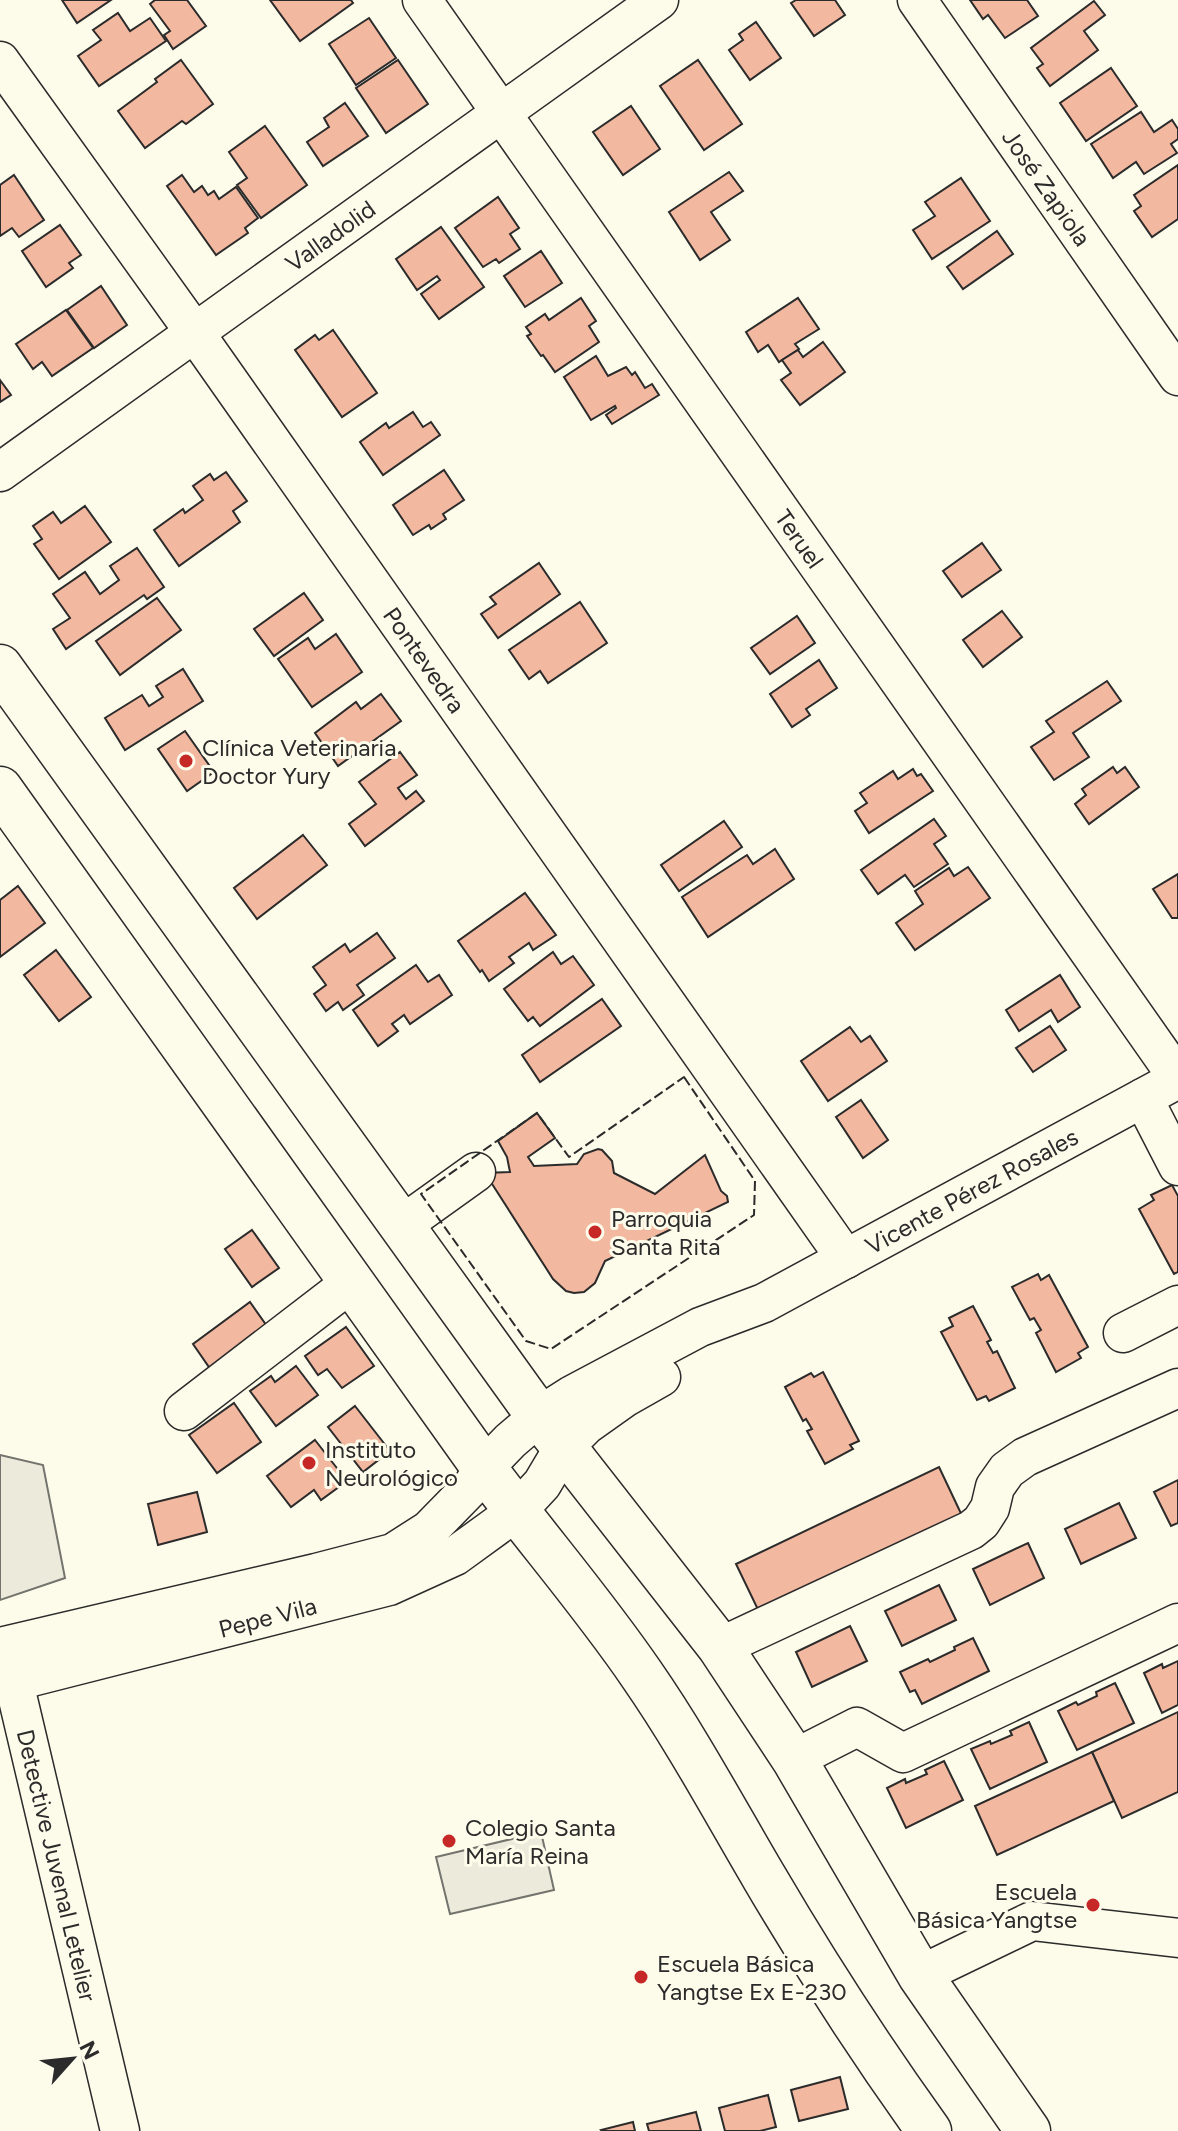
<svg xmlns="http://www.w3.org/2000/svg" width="1178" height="2131" font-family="Figtree,sans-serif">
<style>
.green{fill:#ecebdb;stroke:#74746e;stroke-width:2}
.building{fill:#f2b8a0;stroke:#2b2b2b;stroke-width:2}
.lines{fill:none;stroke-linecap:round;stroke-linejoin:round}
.minor-casing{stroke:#2b2b2b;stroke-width:41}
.major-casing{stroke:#2b2b2b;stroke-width:47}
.minor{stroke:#fdfbea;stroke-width:38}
.major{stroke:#fdfbea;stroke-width:44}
.fence{stroke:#2b2b2b;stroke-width:2;stroke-dasharray:10 4;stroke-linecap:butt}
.poi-dot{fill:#c62828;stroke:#fdfbea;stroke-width:3}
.labels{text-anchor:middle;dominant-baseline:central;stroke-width:6;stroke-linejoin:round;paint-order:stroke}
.street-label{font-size:24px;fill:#2b2b2b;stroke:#fdfbea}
.poi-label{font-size:24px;fill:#2b2b2b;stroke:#fdfbea;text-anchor:start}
</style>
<rect width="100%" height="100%" fill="#fdfbea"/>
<g class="green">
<polygon points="0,1455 43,1465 65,1578 0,1600"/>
<polygon points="541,1832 554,1890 450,1914 436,1857"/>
</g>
<g class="building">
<polygon points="62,0 111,0 77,23"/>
<polygon points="155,0 187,0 206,26 173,49 164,35 170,31 150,4"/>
<polygon points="270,0 351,0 353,3 300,41"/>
<polygon points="796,0 835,0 845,15 814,36 791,3"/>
<polygon points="970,0 1027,0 1038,16 1005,38 988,15 983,19"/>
<polygon points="1094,1 1105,15 1084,31 1098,50 1050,86 1037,68 1043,64 1031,48"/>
<polygon points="118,13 130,31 150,18 166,41 99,86 78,56 101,40 93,30"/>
<polygon points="369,18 396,58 356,85 329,44"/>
<polygon points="756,22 781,58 750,80 729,50 743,40 739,34"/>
<polygon points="181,60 213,104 186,124 182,121 145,148 118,111 157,82 155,79"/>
<polygon points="398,60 428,104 386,133 356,88"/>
<polygon points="698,60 742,124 704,150 660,86"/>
<polygon points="1111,68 1137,106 1086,141 1060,103"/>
<polygon points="345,103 368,136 323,166 307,142 329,127 324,118"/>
<polygon points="631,106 660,149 623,175 593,132"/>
<polygon points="1141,112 1154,132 1172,120 1178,129 1178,139 1171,144 1177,153 1144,174 1136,162 1113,178 1091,144"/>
<polygon points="265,126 307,185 261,218 237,185 247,178 229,152"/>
<polygon points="1178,165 1178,219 1152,237 1134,211 1141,206 1134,195"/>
<polygon points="729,172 743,191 711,212 730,240 700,260 669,212"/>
<polygon points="14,175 44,220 19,237 12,228 0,236 0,185"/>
<polygon points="182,175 194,192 202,186 208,195 214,191 219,199 236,187 258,218 245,228 248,233 216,255 167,186"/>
<polygon points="961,178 990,221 932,259 913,230 935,216 925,202"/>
<polygon points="498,197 519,228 510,234 520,249 499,263 496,259 483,267 455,228"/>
<polygon points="60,225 81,255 69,263 73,268 46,287 22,251"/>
<polygon points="441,227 484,287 439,319 421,294 440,280 437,276 417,290 396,259"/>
<polygon points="997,231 1013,254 963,289 947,267"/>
<polygon points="541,251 562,283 525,307 504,276"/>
<polygon points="101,286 127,325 94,348 67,310"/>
<polygon points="581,298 596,321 589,326 599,342 555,372 543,355 541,356 527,336 531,334 526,327 545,314 549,320"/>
<polygon points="798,298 819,329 795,344 799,349 779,362 768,345 758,352 746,332"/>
<polygon points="66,310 93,348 52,376 42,362 33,369 16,344"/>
<polygon points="333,330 377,393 342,417 295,350 315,335 319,340"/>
<polygon points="823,342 845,372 800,405 781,380 791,373 782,360 798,350 803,357"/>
<polygon points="596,356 608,376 626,367 632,375 635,372 645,388 652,384 659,395 612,424 606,415 616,408 615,406 591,420 564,377"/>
<polygon points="0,380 11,395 0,402"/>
<polygon points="413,412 423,427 431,422 440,435 383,475 360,442 386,423 389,428"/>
<polygon points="444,470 464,500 443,514 446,519 431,529 429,525 413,535 393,505"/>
<polygon points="226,472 247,501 233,511 240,522 179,566 154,530 183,509 185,513 203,500 193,486 210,474 214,480"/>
<polygon points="85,506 111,542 59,579 34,544 42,539 33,526 53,512 61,523"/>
<polygon points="982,543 1001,570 962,597 943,571"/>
<polygon points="137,548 164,587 147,599 144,595 66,649 53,629 70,618 53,594 85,572 100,594 119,580 110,566"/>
<polygon points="539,563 560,594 498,638 481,614 496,604 490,597"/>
<polygon points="304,593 323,620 274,656 254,629"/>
<polygon points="157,598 181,630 120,675 96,641"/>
<polygon points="580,602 607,643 548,683 540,671 529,679 509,650"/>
<polygon points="1002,611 1022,637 983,667 963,640"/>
<polygon points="797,616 815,643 770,674 751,648"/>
<polygon points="336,634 362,672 312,707 278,659 308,638 315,649"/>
<polygon points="819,660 837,688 806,709 810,715 792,727 770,694"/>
<polygon points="183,669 203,701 125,750 105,718 142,695 149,706 163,697 156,686"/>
<polygon points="1107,681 1121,701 1073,733 1089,757 1054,780 1031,747 1054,732 1046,721"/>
<polygon points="381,694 401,721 338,766 315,733 356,702 361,709"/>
<polygon points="185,731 214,772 187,791 158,749"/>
<polygon points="400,752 417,775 398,788 406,799 416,791 424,801 365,846 349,824 376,804 359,782"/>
<polygon points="1113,767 1117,773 1125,767 1139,787 1089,824 1075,804 1086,795 1082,789"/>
<polygon points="913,769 917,776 921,774 933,791 869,833 855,811 867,803 860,793 893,771 898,779"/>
<polygon points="934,819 946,836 934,844 948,864 914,887 905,875 878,894 861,870"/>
<polygon points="724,821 742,847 679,891 661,865"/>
<polygon points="303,835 327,865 257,919 234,888"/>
<polygon points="775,849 794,879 708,937 682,897 747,855 753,864"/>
<polygon points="968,867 990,898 915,950 896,923 923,904 915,891 949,868 954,876"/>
<polygon points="1178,874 1178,918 1172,918 1153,889"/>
<polygon points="18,886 45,923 0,957 0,900"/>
<polygon points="525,893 556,935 533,950 529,943 509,957 514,963 489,981 482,970 480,972 458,941"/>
<polygon points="377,933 395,958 357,985 364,995 343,1010 338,1002 326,1011 314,994 326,985 313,967 345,944 350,952"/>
<polygon points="56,950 91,997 59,1021 24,975"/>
<polygon points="553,952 561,964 573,956 594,985 540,1026 533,1017 528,1021 504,989"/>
<polygon points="416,965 428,982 439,975 452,995 410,1024 404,1015 392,1024 398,1031 378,1046 353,1010"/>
<polygon points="1060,975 1080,1007 1058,1022 1051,1010 1019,1031 1006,1010"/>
<polygon points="602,999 621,1026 540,1082 522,1055"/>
<polygon points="1050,1026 1066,1050 1033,1072 1016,1048"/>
<polygon points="850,1027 861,1042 870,1036 887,1061 828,1101 801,1061"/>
<polygon points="861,1100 888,1140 863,1158 836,1117"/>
<polygon points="537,1113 555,1138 528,1157 534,1166 577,1164 584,1154 598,1149 602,1150 612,1161 614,1173 655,1194 705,1155 721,1191 727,1196 728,1202 605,1261 595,1283 584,1292 574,1293 566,1291 553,1279 485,1173 510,1172 507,1157 498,1141"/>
<polygon points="1172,1185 1178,1196 1178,1272 1174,1274 1139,1209 1154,1200 1151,1195"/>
<polygon points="252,1230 279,1268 252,1287 225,1249"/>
<polygon points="1038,1274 1041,1280 1049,1275 1088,1347 1078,1353 1081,1358 1056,1372 1036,1333 1041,1330 1034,1318 1030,1320 1012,1287"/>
<polygon points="250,1302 269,1329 211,1370 193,1344"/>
<polygon points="973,1306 991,1340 987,1342 993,1353 997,1351 1015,1388 989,1401 986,1396 977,1400 941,1332 953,1326 949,1318"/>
<polygon points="346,1327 374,1366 342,1388 327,1369 318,1375 305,1356"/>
<polygon points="296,1366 318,1395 276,1426 250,1391 271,1376 275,1382"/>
<polygon points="823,1372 859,1441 850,1445 853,1449 825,1464 807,1431 812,1429 806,1419 803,1421 785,1387 811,1373 814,1377"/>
<polygon points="234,1403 261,1442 217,1473 189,1435"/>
<polygon points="355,1406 390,1451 363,1472 328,1427"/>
<polygon points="315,1440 347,1481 321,1500 314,1490 291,1507 267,1476"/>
<polygon points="939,1467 966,1524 763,1620 736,1564"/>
<polygon points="1178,1480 1178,1523 1171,1526 1154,1492"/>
<polygon points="197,1492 207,1532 158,1545 148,1504"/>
<polygon points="1119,1503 1136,1538 1081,1564 1065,1529"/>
<polygon points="1028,1543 1044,1578 990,1605 973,1569"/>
<polygon points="939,1585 956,1620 902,1646 885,1611"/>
<polygon points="850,1626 867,1661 812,1687 796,1652"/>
<polygon points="973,1638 989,1671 922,1704 915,1690 910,1692 900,1672 928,1659 930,1662 955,1650 954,1647"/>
<polygon points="1178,1661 1178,1705 1162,1713 1144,1673 1162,1664 1163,1668"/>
<polygon points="1115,1683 1134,1723 1077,1750 1058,1711 1076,1702 1078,1705 1097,1696 1096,1692"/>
<polygon points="1178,1712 1178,1792 1122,1818 1092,1752"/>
<polygon points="1029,1722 1047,1762 990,1789 971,1749 990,1741 991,1744 1012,1735 1010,1731"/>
<polygon points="1092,1752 1114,1801 997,1855 975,1806"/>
<polygon points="944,1761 963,1800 906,1828 887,1788 905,1779 906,1783 927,1774 925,1770"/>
<polygon points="840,2077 848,2109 799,2121 791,2090"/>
<polygon points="768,2095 776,2127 760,2131 725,2131 719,2108"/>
<polygon points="696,2112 701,2131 649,2131 647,2124"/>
<polygon points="633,2122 635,2131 602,2131 601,2130"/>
</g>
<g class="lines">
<defs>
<g id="minor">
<path id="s1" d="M 422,0 L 1178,1078"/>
<path id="s2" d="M 917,0 L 1178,376"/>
<path id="s3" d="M 0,61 L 195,333 L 846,1259"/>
<path id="s4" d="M 0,472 L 659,0"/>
<polyline points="1143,1098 1178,1166"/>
<polyline points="402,1225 476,1172"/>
<polyline points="1123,1333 1178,1305"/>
<polyline points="184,1411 352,1282"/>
<path id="s5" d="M 0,1647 L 316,1573 L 393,1553 L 429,1530 L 472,1486 L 484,1468 L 510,1441 L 539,1416 L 572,1395 L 700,1327 L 764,1303 L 1178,1079"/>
<polyline points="720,1647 971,1530 981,1522 990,1508 995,1487 1007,1470 1025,1457 1178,1388"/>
<path id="s6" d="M 8,1657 L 120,2131"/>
<path id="s7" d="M 0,1685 L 389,1586 L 455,1556 L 517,1511 L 542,1484 L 564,1447 L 586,1425 L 624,1398 L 661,1377"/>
<polyline points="794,1759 857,1727 903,1753 1178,1623"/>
<polyline points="920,1975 1032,1921 1178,1938"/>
</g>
<g id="major">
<polyline points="0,667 527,1400 720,1647 794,1759 920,1975 1028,2131"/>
<path d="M 0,789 L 484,1468 C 536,1538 593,1603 642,1675 C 687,1740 724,1809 764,1877 C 815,1964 870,2049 929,2131"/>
</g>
</defs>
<use href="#minor" class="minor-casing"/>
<use href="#major" class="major-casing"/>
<use href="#minor" class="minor"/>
<use href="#major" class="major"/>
<polygon class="fence" points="684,1077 755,1181 754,1215 551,1349 526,1341 421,1194 537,1113 569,1157"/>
</g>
<g class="poi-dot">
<circle cx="186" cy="761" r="8"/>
<circle cx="595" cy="1232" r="8"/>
<circle cx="309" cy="1463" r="8"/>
<circle cx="449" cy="1841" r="8"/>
<circle cx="1093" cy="1905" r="8"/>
<circle cx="641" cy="1977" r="8"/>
</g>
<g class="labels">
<g class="street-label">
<text stroke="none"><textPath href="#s2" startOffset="228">José Zapiola</textPath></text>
<text stroke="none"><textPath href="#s4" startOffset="406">Valladolid</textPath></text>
<text stroke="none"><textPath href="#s1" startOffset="658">Teruel</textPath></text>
<text stroke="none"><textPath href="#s3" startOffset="734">Pontevedra</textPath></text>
<text stroke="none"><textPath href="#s5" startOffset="1094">Vicente Pérez Rosales</textPath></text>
<text stroke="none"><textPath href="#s7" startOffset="276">Pepe Vila</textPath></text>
<text stroke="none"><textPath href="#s6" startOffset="214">Detective Juvenal Letelier</textPath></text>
</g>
<g class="poi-label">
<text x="202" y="747">Clínica Veterinaria<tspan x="202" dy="28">Doctor Yury</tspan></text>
<text x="611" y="1218">Parroquia<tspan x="611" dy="28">Santa Rita</tspan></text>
<text x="325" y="1449">Instituto<tspan x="325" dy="28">Neurológico</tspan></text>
<text x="465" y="1827">Colegio Santa<tspan x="465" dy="28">María Reina</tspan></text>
<text x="1077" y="1891" text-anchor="end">Escuela<tspan x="1077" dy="28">Básica Yangtse</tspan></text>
<text x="657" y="1963">Escuela Básica<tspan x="657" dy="28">Yangtse Ex E-230</tspan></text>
</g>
</g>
<g transform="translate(72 2059) rotate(63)" stroke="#fdfbea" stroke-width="6" paint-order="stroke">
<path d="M0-6L14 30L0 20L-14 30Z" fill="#2b2b2b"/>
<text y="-12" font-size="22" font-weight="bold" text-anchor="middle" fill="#2b2b2b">N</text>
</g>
</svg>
